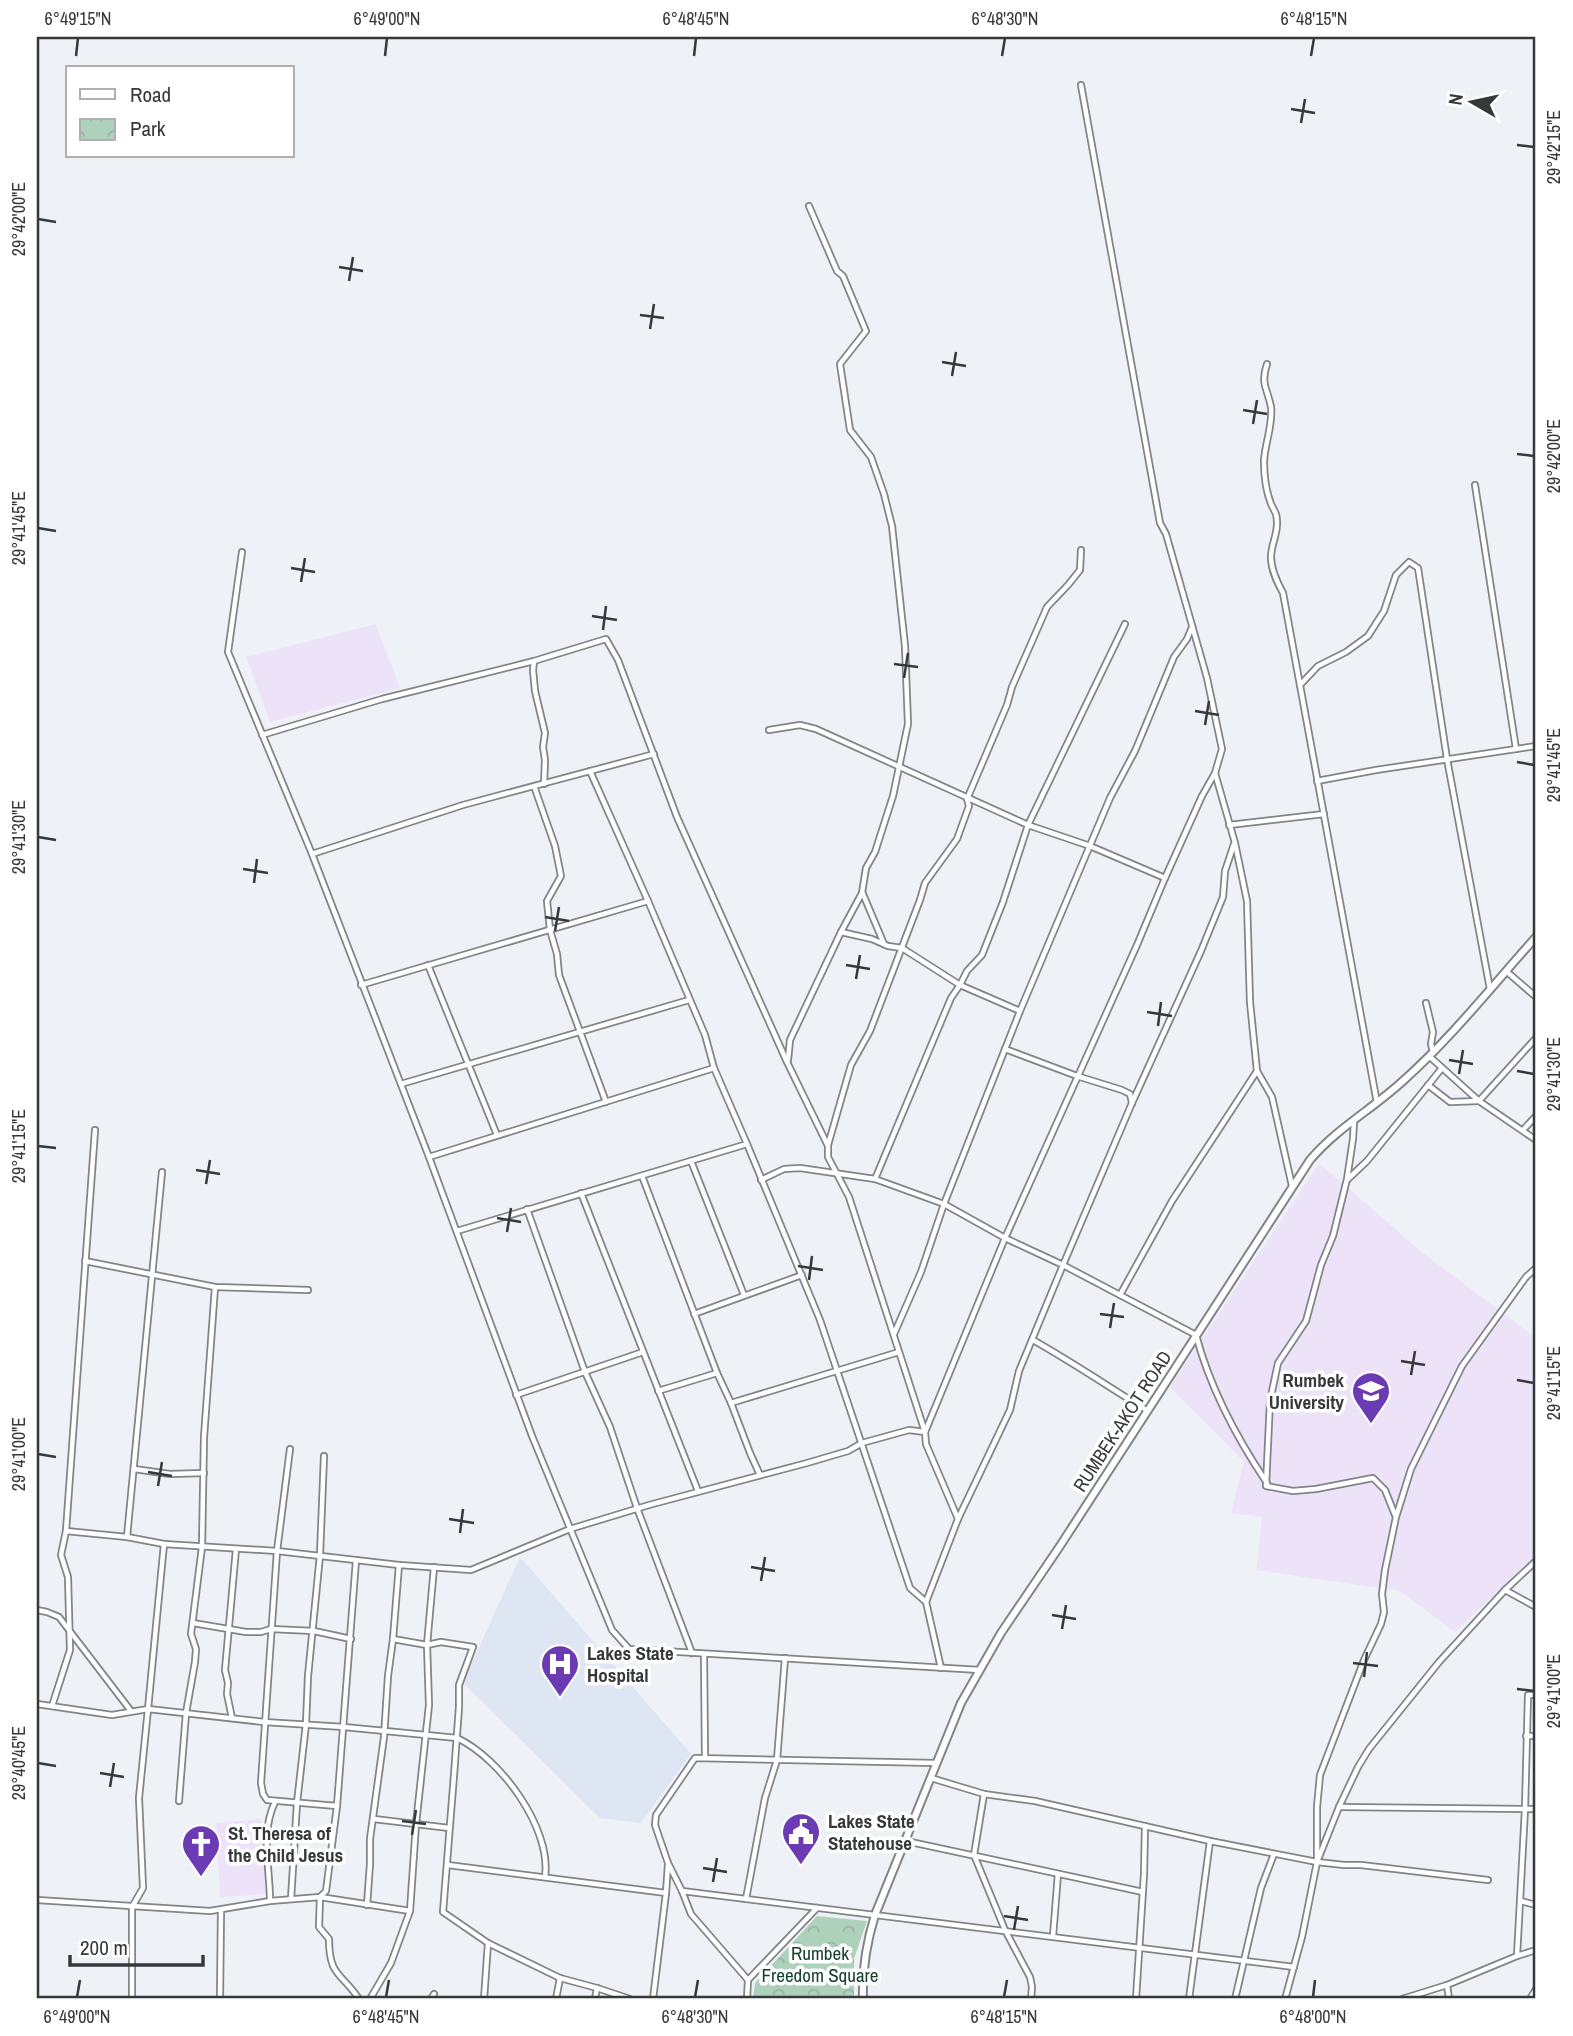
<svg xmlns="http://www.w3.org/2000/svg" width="1573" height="2036" font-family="'Archivo Narrow',sans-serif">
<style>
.education{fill:#ede3f8}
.built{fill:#dde6f2}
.park{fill:url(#park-crowns)}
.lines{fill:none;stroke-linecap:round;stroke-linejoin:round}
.minor-casing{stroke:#818489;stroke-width:8}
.primary-casing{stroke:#818489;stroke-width:10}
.minor{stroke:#fff;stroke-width:4.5}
.primary{stroke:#fff;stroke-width:6}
.ticks{fill:none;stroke:#36383a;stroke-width:2.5}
.labels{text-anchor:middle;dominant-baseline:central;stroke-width:7;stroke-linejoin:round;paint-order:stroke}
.poi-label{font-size:19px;font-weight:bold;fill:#36383a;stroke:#fff;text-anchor:start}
.street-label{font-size:19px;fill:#36383a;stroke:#fff}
.park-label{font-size:19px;fill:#15422c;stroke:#fff}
.neatline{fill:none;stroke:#36383a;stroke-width:2.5}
.ticks-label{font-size:18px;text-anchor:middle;fill:#36383a}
</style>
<defs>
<pattern id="park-crowns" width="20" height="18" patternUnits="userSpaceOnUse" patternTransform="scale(1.75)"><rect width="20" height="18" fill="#aed1bc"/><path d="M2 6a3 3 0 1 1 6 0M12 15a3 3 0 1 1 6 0" fill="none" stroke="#96b4a2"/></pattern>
</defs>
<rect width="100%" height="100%" fill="#eef2f7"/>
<g class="education">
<polygon points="376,624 400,688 270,722 246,657"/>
<polygon points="1319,1163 1423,1253 1536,1338 1536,1556 1455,1632 1400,1591 1256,1570 1262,1517 1231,1513 1244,1462 1170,1387"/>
<polygon points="261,1819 266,1894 220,1897 216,1823"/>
</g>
<polygon class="built" points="520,1557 691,1754 641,1823 600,1818 463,1683"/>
<polygon class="park" points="817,1916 867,1921 854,1959 854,1999 753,1999 755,1983"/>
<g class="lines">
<defs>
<g id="minor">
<polyline points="1081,85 1160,523 1166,534 1207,678 1222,749 1215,773 1235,843 1247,901 1250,1002 1257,1071 1272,1097 1292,1186"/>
<path d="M 1267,364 C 1260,384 1268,390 1271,407 C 1273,425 1265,443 1264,461 C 1264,475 1266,491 1271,504 C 1272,506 1275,512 1276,514 C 1280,531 1271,543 1271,557 C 1271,570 1277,582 1283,593 L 1377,1103"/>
<polyline points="1475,485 1516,749"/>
<polyline points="242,552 228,652 312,854 429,1157 532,1436 612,1630 629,1649 980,1670"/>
<polyline points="534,661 533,670 535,691 545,733 543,747 545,760 544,784"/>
<polyline points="1300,685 1318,666 1346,652 1368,636 1384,611 1396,575 1409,562 1418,568 1447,759 1490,989"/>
<polyline points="769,730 800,725 816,729 1028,825 1090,846 1165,878"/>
<polyline points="262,735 382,699 534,661 606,639 618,660 677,817 787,1062 828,1146 828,1157 849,1197 925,1432 926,1444 958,1519"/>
<polyline points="1317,781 1376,770 1536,746"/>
<polyline points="534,786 555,846 561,876 547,901 550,930 557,954 559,975 606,1102"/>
<polyline points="1229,825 1324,814"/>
<polyline points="312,854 463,805 654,754"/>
<polyline points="863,894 884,944"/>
<polyline points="841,932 872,939 888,946 902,948 960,985 1020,1011"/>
<polyline points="428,965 497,1135"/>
<polyline points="1506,971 1536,997"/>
<polyline points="361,985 648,901"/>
<polyline points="1426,1003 1433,1032 1431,1044 1433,1052"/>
<polyline points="1005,1049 1077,1076 1122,1090 1130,1094 1132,1103"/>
<polyline points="1429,1056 1479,1101 1536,1140"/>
<polyline points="788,1060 790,1040 841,932 862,893 866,868 875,852 893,796 908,724 905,646 892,526 884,494 871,457 850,430 840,364 866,331 843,276 837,271 809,206"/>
<polyline points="401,1084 689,1000"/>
<polyline points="1428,1085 1450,1102 1479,1101 1536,1038"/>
<polyline points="1354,1121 1353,1139 1347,1179 1333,1236 1321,1265 1306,1321 1278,1363 1270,1401 1266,1486 1293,1491 1316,1489 1373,1478 1385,1490 1395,1515"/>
<polyline points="1523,1130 1536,1116"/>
<polyline points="747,1144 820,1320 910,1588 926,1602"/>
<polyline points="828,1145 851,1065 870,1031 920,900 925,883 957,839 969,806 967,799 1007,705 1012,687 1047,607 1068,585 1080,570 1081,550"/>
<polyline points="429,1157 714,1068"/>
<polyline points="691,1161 744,1295"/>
<polyline points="642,1176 717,1373 731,1403 750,1453 760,1475"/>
<polyline points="875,1179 951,998 960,985 967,971 982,955 1003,902 1028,825 1125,624"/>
<polyline points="1348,1179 1367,1161 1442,1068"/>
<path d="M 761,1180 L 784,1169 L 800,1168 L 875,1179 L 944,1204 L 1005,1238 L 1063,1265 L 1196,1335 C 1210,1388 1236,1437 1267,1483"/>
<polyline points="581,1193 698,1491"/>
<polyline points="527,1209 585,1372 610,1427 637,1508 692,1653"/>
<polyline points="457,1231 747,1144 714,1068 705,1035 648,901 590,771"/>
<polyline points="85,1261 215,1287 308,1290"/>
<polyline points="1120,1295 1172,1201 1257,1071"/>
<polyline points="694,1314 802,1275"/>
<polyline points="894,1334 921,1272 944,1204 1020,1011 1110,798 1135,751 1174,657 1187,639 1192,627"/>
<path d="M 1033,1340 C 1072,1362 1109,1387 1148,1411"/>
<polyline points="658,1391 717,1373"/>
<polyline points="516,1395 643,1352"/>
<polyline points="731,1403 899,1352"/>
<path d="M 290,1449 L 277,1551 L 261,1783 L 263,1794 L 267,1800 L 337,1806 L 326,1891 L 320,1897 L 319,1927 L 329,1939 C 329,1977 342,1973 359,1999"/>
<polyline points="134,1469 170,1474 204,1473"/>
<polyline points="66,1531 127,1537 164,1544"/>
<polyline points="127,1537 162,1172"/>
<polyline points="434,1567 427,1645 441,1642 473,1647 459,1685 459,1707 454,1775 443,1912 488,1943 560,1978 597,1988 630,1999"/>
<polyline points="1505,1590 1536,1607"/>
<polyline points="37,1610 47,1612 59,1617 131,1711"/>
<polyline points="193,1623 246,1632 261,1632 271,1629 314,1631 351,1639"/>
<polyline points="704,1654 705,1758"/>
<polyline points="941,1668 926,1602 958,1519 1010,1410 1019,1371 1063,1265 1132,1103 1201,951 1223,897 1225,871 1234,844"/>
<polyline points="37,1704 112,1715 148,1709 164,1544 277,1551 399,1565 471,1570 570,1529 649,1505 807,1463 848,1451 862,1443 909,1430 925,1432 1005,1238 1137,945 1165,878 1202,796 1215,773"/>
<polyline points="52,1706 70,1650 68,1577 61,1555 66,1531 95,1130"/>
<polyline points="232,1718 227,1694 228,1683 225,1670 236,1549"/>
<polyline points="1526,1736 1536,1736"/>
<polyline points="931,1778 984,1794 1035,1801 1210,1841 1317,1862 1344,1865 1361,1865 1488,1880"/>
<polyline points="984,1794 974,1855 1005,1930 1030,1977 1032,1987 1031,1999"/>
<polyline points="179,1801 186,1713 195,1662 196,1649 191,1634 202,1547 204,1437 215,1287"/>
<polyline points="337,1806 356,1560"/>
<polyline points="1339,1807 1536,1809"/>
<polyline points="374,1819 449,1828"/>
<polyline points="906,1841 1143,1892"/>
<polyline points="1317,1862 1317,1807 1320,1775 1364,1660 1381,1624 1384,1612 1382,1594 1385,1570 1396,1517 1411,1469 1462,1366 1526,1277 1536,1268"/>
<polyline points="448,1865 666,1893"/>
<polyline points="682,1891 1294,1967"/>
<polyline points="291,1899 297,1803 306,1724 308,1676 320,1555 324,1456"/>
<polyline points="746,1899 765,1798 777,1760 785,1658"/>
<polyline points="37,1900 210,1911 270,1901 320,1897 410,1911"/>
<path d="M 270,1901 C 270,1868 260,1833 275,1802"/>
<polyline points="1521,1901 1536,1905"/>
<polyline points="367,1905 370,1864 370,1839 384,1737 388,1676 393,1639"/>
<polyline points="1053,1936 1058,1874"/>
<polyline points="1517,1956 1525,1809 1528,1695 1536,1695"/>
<polyline points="748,1980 817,1908"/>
<polyline points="1447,1985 1449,1999"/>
<path d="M 132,1999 L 132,1907 L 143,1888 L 139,1798 L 148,1709 L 264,1722 L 344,1727 L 457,1738 C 500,1758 552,1828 545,1877"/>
<polyline points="220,1999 221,1910"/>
<polyline points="370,1999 391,1963 410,1911 416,1824 429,1705 427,1645 393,1639 399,1565"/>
<polyline points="431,1999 434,1994"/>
<polyline points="484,1999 488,1943"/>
<polyline points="556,1999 560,1978"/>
<polyline points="595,1999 597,1988"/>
<polyline points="653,1999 666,1893 668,1864"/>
<polyline points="747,1999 748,1980 691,1914 682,1891 668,1863 655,1825 656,1815 695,1758 937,1763"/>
<polyline points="1136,1999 1144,1874 1145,1826"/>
<polyline points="1189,1999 1210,1841"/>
<polyline points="1235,1999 1261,1888 1274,1854"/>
<polyline points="1285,1999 1302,1937 1317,1862 1339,1807 1358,1767 1369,1749 1439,1662 1505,1590 1536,1561"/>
<polyline points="1402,1999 1447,1985 1517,1956 1536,1950"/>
<polyline points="1530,1999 1536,1989"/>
</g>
<path id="primary" d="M 863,1999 C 862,1969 866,1944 875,1915 L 961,1703 L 1001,1633 L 1060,1546 L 1310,1160 C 1337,1128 1374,1108 1404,1080 C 1452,1037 1493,985 1536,937"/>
</defs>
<use href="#minor" class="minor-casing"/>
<use href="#primary" class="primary-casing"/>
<use href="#minor" class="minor"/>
<use href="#primary" class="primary"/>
</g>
<path class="ticks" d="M 76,56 L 78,38M 385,56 L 387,38M 694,56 L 696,38M 1002,56 L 1005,38M 1311,56 L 1314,38M 1291,109 L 1315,113M 1301,123 L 1305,99M 1517,145 L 1534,147M 38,219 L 56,222M 339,267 L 363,271M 349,281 L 353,257M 640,315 L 664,318M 650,329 L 654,304M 942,362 L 966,366M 952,376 L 956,352M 1243,410 L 1267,414M 1253,424 L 1257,400M 1517,454 L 1534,456M 38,528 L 56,531M 291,568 L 315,572M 301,582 L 305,558M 592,616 L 617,620M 603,630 L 606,606M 894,664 L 918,667M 904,678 L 908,653M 1195,711 L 1219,715M 1205,725 L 1209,701M 1517,762 L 1534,765M 38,837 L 56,840M 243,869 L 268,873M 254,883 L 257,859M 545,917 L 569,921M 555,931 L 559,907M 846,965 L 870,969M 856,979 L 860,955M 1147,1012 L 1172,1016M 1158,1026 L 1161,1002M 1449,1060 L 1473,1064M 1517,1071 L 1534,1074M 1459,1074 L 1463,1050M 38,1146 L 56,1148M 196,1170 L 220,1174M 206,1184 L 210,1160M 497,1218 L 521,1222M 507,1232 L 511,1208M 798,1266 L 823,1270M 809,1280 L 812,1256M 1100,1314 L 1124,1317M 1110,1328 L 1114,1303M 1401,1361 L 1425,1365M 1411,1375 L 1415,1351M 1517,1380 L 1534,1383M 38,1454 L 56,1457M 148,1472 L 172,1476M 158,1486 L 162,1462M 449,1519 L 474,1523M 460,1533 L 463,1509M 751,1567 L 775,1571M 761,1581 L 765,1557M 1052,1615 L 1076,1619M 1062,1629 L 1066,1605M 1353,1663 L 1378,1666M 1364,1677 L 1367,1652M 1517,1689 L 1534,1691M 38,1763 L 56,1766M 100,1773 L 124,1777M 110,1787 L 114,1763M 402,1821 L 426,1824M 412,1835 L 416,1810M 703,1868 L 727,1872M 713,1882 L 717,1858M 1004,1916 L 1028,1920M 1014,1930 L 1018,1906M 77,1997 L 80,1980M 386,1997 L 389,1980M 695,1997 L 698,1980M 1004,1997 L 1007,1980M 1313,1997 L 1315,1980"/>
<defs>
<symbol id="university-pin" viewBox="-11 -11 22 30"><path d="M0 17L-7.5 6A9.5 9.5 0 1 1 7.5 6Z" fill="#6a3bb2" stroke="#fff"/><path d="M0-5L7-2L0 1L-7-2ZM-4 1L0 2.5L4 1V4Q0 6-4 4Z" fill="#fff"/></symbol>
<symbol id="hospital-pin" viewBox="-11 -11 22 30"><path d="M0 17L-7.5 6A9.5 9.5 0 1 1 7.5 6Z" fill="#6a3bb2" stroke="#fff"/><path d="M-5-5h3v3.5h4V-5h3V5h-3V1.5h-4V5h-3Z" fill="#fff"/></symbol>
<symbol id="civic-pin" viewBox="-11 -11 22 30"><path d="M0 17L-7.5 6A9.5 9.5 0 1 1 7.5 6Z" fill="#6a3bb2" stroke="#fff"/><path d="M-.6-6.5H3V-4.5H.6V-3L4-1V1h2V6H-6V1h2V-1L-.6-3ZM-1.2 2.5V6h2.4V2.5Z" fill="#fff"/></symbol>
<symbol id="church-pin" viewBox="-11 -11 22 30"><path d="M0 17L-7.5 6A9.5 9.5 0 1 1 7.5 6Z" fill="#6a3bb2" stroke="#fff"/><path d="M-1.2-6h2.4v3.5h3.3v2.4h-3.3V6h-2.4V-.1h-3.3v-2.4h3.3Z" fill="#fff"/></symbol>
</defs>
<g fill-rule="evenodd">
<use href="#university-pin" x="1349" y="1369" width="44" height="60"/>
<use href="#hospital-pin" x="538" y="1642" width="44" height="60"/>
<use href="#civic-pin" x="779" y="1810" width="44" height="60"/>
<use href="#church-pin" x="179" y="1822" width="44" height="60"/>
</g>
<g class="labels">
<g class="poi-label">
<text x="1344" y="1380" text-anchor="end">Rumbek<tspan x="1344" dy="22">University</tspan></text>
<text x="587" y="1653">Lakes State<tspan x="587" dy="22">Hospital</tspan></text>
<text x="828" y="1821">Lakes State<tspan x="828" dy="22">Statehouse</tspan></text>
<text x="228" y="1833">St. Theresa of<tspan x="228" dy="22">the Child Jesus</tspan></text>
</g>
<g class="street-label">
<text transform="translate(1122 1421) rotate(-57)">RUMBEK-AKOT ROAD</text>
</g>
<g class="park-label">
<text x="820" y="1953">Rumbek<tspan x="820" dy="22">Freedom Square</tspan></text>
</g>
</g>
<rect width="1573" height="2036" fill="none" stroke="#ffffff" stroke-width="77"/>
<rect x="66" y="66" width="228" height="91" fill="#ffffff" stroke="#afafb0" stroke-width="2"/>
<rect x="80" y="89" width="35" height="10" fill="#ffffff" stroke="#afafb0" stroke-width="2"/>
<text x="130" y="102" font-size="21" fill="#36383a">Road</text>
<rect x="80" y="119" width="35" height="21" fill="url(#park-crowns)" stroke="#afafb0" stroke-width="2"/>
<text x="130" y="136" font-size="21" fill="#36383a">Park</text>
<g transform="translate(1472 102) rotate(279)" stroke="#ffffff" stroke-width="5" paint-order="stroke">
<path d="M0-5L12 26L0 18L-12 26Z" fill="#36383a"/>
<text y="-10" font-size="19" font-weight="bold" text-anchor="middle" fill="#36383a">N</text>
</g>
<path d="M70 1955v10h133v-10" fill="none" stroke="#36383a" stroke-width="3.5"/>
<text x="80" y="1955" font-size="21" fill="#36383a" stroke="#ffffff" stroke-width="5" paint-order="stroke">200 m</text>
<rect x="38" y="38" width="1496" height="1959" class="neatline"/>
<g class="ticks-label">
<text x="78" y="25">6°49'15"N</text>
<text x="387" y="25">6°49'00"N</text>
<text x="696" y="25">6°48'45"N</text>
<text x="1005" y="25">6°48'30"N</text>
<text x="1314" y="25">6°48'15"N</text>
<text transform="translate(1554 147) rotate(-90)" y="6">29°42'15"E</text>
<text transform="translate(19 219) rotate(-90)" y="6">29°42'00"E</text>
<text transform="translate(1554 456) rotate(-90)" y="6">29°42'00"E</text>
<text transform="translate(19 528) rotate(-90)" y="6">29°41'45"E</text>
<text transform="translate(1554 765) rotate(-90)" y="6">29°41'45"E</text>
<text transform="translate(19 837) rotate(-90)" y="6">29°41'30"E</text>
<text transform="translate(1554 1074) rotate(-90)" y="6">29°41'30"E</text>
<text transform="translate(19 1146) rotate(-90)" y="6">29°41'15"E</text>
<text transform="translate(1554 1383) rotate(-90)" y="6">29°41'15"E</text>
<text transform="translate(19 1454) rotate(-90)" y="6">29°41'00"E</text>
<text transform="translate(1554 1691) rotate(-90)" y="6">29°41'00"E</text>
<text transform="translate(19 1763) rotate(-90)" y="6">29°40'45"E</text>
<text x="77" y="2023">6°49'00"N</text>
<text x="386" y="2023">6°48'45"N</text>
<text x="695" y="2023">6°48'30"N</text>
<text x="1004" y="2023">6°48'15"N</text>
<text x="1313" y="2023">6°48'00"N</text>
</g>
</svg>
